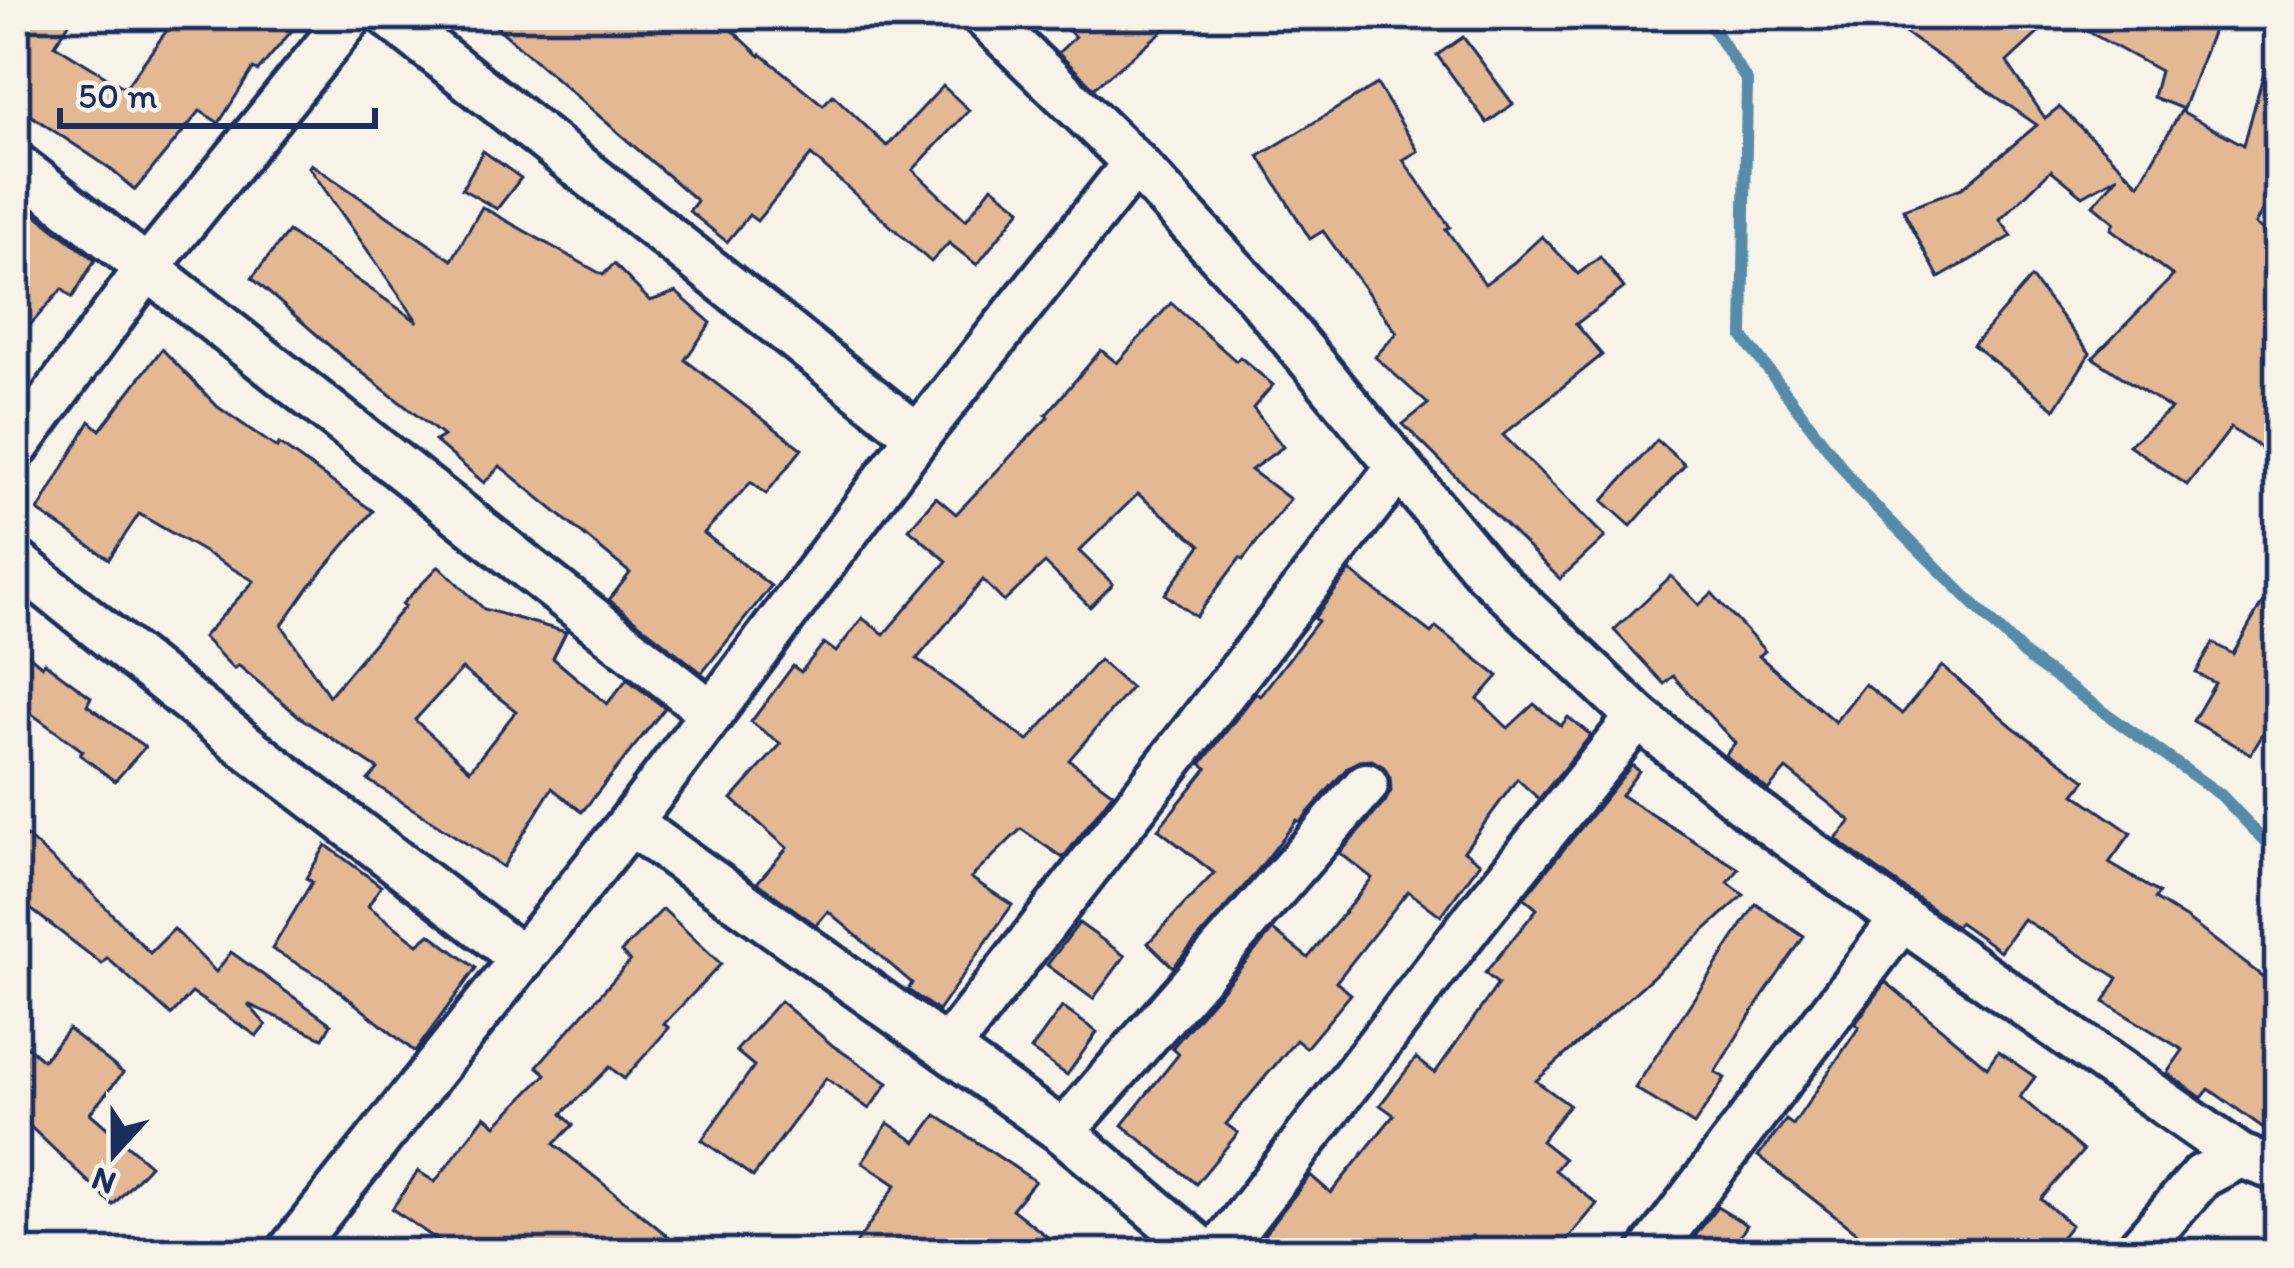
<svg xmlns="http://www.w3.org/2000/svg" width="2294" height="1268" font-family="Itim,sans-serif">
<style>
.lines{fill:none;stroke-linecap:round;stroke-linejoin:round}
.stream{stroke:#568baa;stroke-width:12}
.building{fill:#e3b893;stroke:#1b2f5e;stroke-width:3;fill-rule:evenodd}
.minor-casing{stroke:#1b2f5e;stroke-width:51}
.minor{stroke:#f7f3e8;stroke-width:42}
</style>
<rect width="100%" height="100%" fill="#f7f3e8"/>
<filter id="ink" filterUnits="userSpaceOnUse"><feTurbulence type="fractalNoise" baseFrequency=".00833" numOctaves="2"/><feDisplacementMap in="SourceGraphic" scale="24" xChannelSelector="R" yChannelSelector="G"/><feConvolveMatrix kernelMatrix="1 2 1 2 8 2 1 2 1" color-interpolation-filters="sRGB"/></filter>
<g filter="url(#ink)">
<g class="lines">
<polyline class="stream" points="1704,15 1747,81 1743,337 1861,492 2028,658 2221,795 2279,856"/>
</g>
<g class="building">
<polygon points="15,15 74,15 55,45 125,88 178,15 305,15 258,71 253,69 219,123 200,111 135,190 108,167 15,105"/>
<polygon points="483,15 716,15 760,56 761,54 823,105 833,95 887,146 943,86 969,110 913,170 966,220 992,186 1021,209 977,265 949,243 931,262 811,155 757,221 749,215 727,242 689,211 697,201"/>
<polygon points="1053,15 1182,15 1094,88 1058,53 1075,37"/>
<polygon points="1879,15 2193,15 2216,22 2183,109 2153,97 2160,71 2058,15 2007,62 2045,118 2059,107 2139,184 2181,111 2244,145 2268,57 2279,58 2279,180 2256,224 2279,240 2279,460 2231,428 2187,485 2129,445 2171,409 2093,358 2173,276 2111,229 2114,222 2093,205 2118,176 2083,196 2051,170 2000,220 2012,236 1939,278 1903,209 1962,188 2037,125"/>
<polygon points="1463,37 1513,104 1487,123 1437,55"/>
<polygon points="1377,84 1418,151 1403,160 1450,227 1446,229 1485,284 1513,263 1542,236 1578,274 1600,257 1624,288 1576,324 1602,355 1503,435 1605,537 1560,579 1403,424 1428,404 1375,357 1397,333 1323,231 1310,239 1259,156"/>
<polygon points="483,151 521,178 497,209 462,189"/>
<polygon points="311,164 452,260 482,207 603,275 614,264 650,301 676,292 711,323 685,360 802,449 766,494 751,482 704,533 771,586 702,673 609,600 630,573 500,466 484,483 435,441 443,436 340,355 252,278 288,232 418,322 309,167"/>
<polygon points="15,209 31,220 35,214 95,260 72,298 62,289 15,342"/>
<polygon points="2031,278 2090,353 2055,409 1973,345"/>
<polygon points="1171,303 1236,361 1240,357 1273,385 1253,408 1283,447 1251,470 1290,499 1243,560 1240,558 1196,617 1165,594 1201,545 1138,494 1079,551 1113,584 1090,607 1045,563 1004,602 983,580 917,659 1028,741 1099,660 1131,688 1069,760 1113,793 1063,858 1021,829 971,878 1012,905 938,1011 908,990 912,983 828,911 816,925 757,883 787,848 732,799 781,744 751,722 793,666 801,672 824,643 836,652 862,618 884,634 947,561 909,529 936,497 956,514 1048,417 1046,415 1101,350 1117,363"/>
<path d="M 162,349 L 218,407 L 277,448 L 279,444 L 373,511 L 309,587 L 282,625 L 329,696 L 405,606 L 402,604 L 439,566 L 484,609 L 566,632 L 553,658 L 607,704 L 627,679 L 665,708 L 582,812 L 552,788 L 503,867 L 368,780 L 378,769 L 301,718 L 238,665 L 234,669 L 203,637 L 254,581 L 139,514 L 109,559 L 38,511 L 90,421 L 100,430 ZM 462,669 L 516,711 L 470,770 L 415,720 Z"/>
<polygon points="1657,440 1685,465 1631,526 1603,501"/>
<polygon points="1350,571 1431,633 1436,627 1498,676 1478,699 1508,728 1534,704 1561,726 1568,717 1591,735 1539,799 1517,779 1464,851 1480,863 1441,916 1408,891 1336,982 1351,994 1306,1048 1296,1040 1226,1124 1238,1133 1196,1184 1122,1125 1179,1054 1172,1048 1273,930 1308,958 1372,878 1340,853 1385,802 1391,791 1390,778 1384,767 1372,760 1359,761 1348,767 1300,822 1297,820 1255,874 1173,967 1148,943 1214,873 1158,829 1207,768 1201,764 1256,693 1260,696 1318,621 1314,618"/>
<polygon points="2279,573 2279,732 2268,726 2251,754 2193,721 2215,683 2196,673 2213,643 2233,654"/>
<polygon points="1671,576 1699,605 1712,593 1765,651 1759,656 1835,722 1865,684 1902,714 1942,666 2013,727 2086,780 2075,794 2131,833 2109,863 2159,893 2155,899 2187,919 2279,989 2279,1139 2209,1089 2202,1098 2167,1073 2183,1050 2104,1002 2118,978 2023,919 2000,951 1959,922 1956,926 1846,847 1836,838 1851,821 1786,769 1768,790 1725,755 1735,743 1673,676 1664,684 1614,630"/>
<polygon points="15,643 42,666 44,662 91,697 87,705 145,747 115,781 80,755 83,751 15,702"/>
<polygon points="1632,765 1639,771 1621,795 1739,869 1728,883 1744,895 1536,1081 1569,1105 1541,1141 1564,1159 1555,1170 1597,1204 1556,1253 1498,1253 1472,1236 1457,1253 1250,1253 1310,1175 1331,1193 1394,1115 1380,1105 1416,1058 1435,1073 1498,984 1485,973 1537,909 1524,898"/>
<polygon points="15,826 80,884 81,882 150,953 174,929 216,972 231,952 331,1024 323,1038 248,1004 266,1025 257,1036 192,993 171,1015 107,958 102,964 15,897"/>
<polygon points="326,845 381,886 368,906 418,944 430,934 476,968 415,1052 327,981 272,949 312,882 306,878"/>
<polygon points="1756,904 1804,937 1754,1009 1715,1072 1725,1078 1694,1125 1635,1088"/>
<polygon points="663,909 721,964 664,1024 669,1028 624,1079 610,1067 562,1114 573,1125 554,1144 689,1253 456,1253 392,1209 418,1171 435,1182 485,1116 496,1125 546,1074 537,1066 630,961 621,952"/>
<polygon points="1079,923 1125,956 1093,999 1047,965"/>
<polygon points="1886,982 1987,1067 1998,1051 2035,1077 2020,1097 2083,1151 2041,1199 2071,1225 2049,1253 1882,1253 1758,1156 1786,1120 1793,1125 1859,1027 1855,1024"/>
<polygon points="780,1001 832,1045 888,1083 869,1109 826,1078 753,1177 702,1140 754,1066 736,1051"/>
<polygon points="1062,1007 1097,1032 1067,1075 1031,1050"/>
<polygon points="68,1029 123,1073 90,1113 150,1165 113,1205 15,1112 15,1036 43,1060"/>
<polygon points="936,1115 1035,1181 1012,1209 1068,1253 850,1253 896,1185 862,1162 888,1123 916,1142"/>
<polygon points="1717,1207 1747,1225 1729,1253 1682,1253"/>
</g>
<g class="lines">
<defs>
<g id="minor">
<polyline points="388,15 918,436"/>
<polyline points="983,15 1135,163 1254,292 1485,571 1638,717 1752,810 1902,919 2240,1156"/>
<polyline points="15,164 712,713"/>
<polyline points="15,449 148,267 352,15"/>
<polyline points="15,561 243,744 523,959"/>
<polyline points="630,823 1063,1132 1206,1253"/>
<polyline points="947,1049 1399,467"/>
<polyline points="1063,1132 1366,785"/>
<polyline points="288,1253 630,823 918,436 1135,163"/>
<polyline points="1218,1253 1474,920 1638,717"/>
<polyline points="1650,1253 1902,919"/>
<polyline points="2135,1253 2202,1176 2240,1156 2279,1170"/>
</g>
</defs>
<use href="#minor" class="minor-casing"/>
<use href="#minor" class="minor"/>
</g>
</g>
<rect width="2294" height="1268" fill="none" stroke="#f7f3e8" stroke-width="60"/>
<rect x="30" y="30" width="2234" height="1208" fill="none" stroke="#1b2f5e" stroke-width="4.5" filter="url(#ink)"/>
<g transform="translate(114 1154) rotate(201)" stroke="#f7f3e8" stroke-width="9" paint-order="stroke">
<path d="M0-9L21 45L0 30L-21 45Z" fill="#1b2f5e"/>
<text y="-18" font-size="33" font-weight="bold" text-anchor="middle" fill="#1b2f5e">N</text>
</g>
<path d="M60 108v18h315v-18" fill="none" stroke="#1b2f5e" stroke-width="6"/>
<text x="78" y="108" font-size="36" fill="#1b2f5e" stroke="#f7f3e8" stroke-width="9" paint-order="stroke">50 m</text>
</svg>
